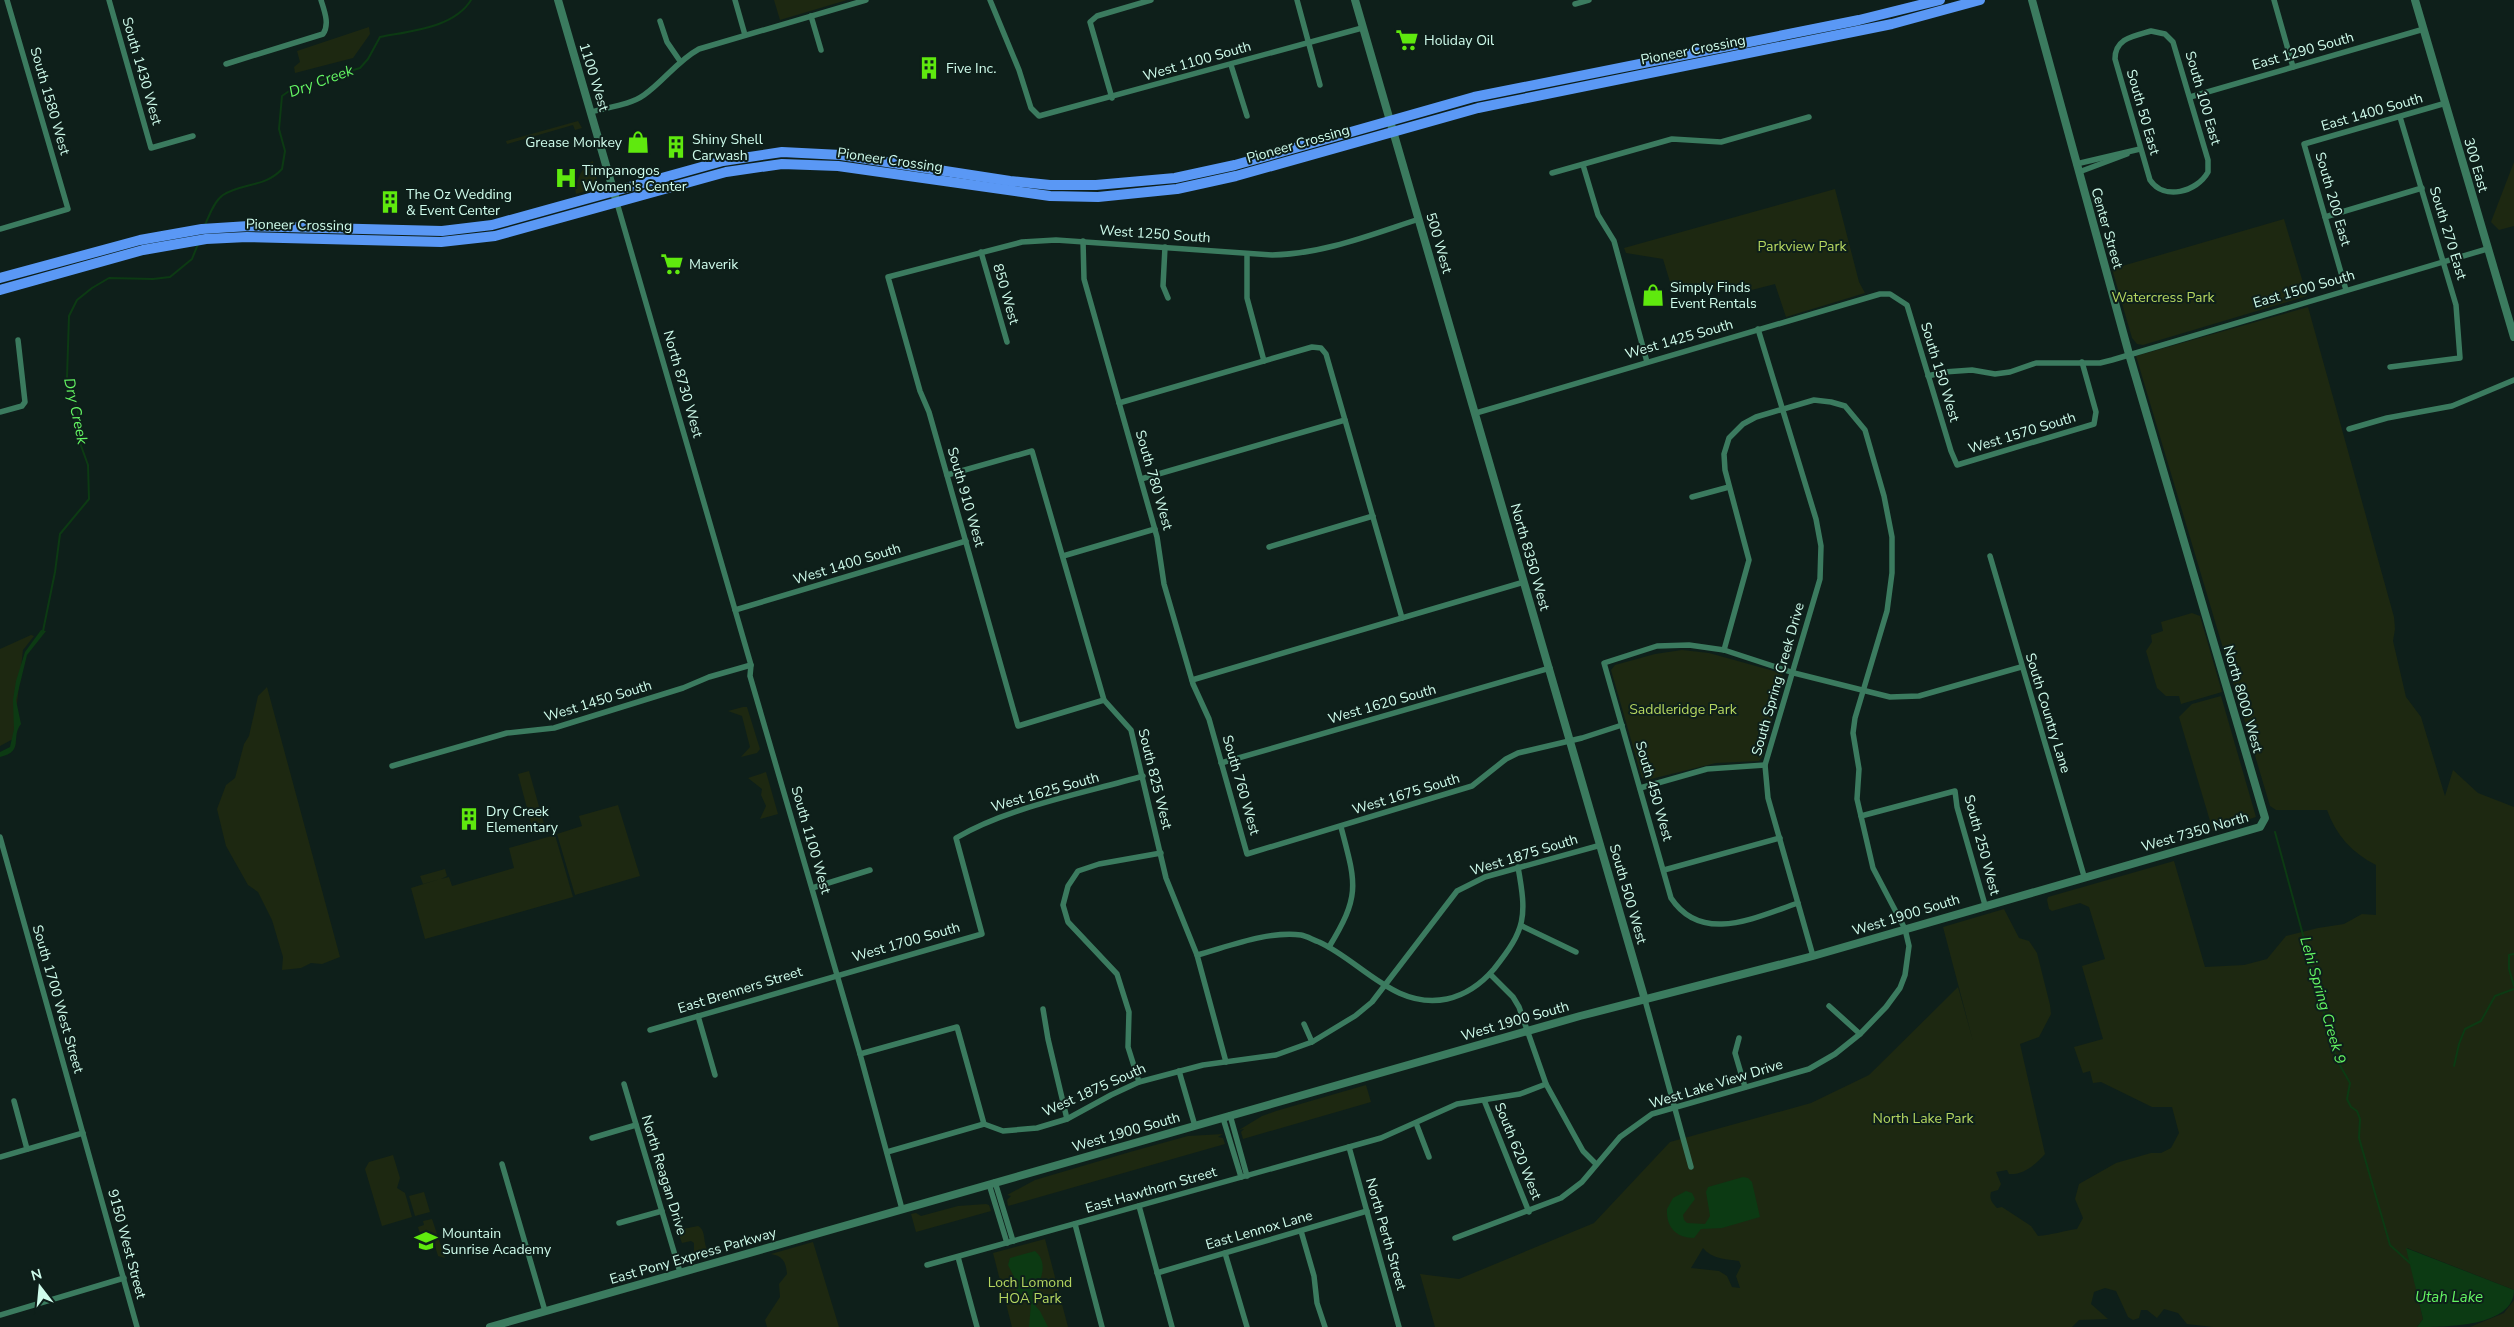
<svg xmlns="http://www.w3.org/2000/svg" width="2514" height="1327" font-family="'Nunito Sans',sans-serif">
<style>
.green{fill:#1d2811;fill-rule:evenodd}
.water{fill:#0c3a13}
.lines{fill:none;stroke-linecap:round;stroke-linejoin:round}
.stream{stroke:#0c3a13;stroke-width:2}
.minor{stroke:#3b7b5f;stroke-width:5.5}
.tertiary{stroke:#3b7b5f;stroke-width:8}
.trunk{stroke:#5a98f5;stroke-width:10}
.labels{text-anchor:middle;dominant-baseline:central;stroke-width:4;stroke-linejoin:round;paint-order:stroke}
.poi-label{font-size:14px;fill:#cffcec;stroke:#0e1f1a;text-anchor:start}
.street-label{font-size:14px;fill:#cffcec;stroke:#0e1f1a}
.park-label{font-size:14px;fill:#b6d760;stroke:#0e1f1a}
.water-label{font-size:15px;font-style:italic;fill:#64f663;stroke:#0e1f1a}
</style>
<rect width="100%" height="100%" fill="#0e1f1a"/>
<g class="green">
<polygon points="774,0 847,0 780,20"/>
<polygon points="369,27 370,34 353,58 295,73 294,67 300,62 297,51"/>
<polygon points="578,121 582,128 575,130 573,125 507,144 506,141"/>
<path d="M 593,161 L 597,180 L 590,190 L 576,194 C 573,184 583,165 593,161 Z"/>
<polygon points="2514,162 2514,226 2499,230 2491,222"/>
<polygon points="1835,189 1859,282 1865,293 1786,317 1775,284 1740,293 1670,282 1663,259 1626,253 1624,248"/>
<polygon points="2284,219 2307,296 2143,345 2137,344 2132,338 2112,269"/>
<path d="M 2308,307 L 2394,617 L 2395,629 L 2393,641 L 2406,697 L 2421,717 L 2445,796 L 2453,770 L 2478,793 L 2514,807 L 2514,1290 L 2407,1248 L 2423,1319 L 2417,1327 L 2213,1327 L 2187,1324 L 2178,1313 L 2164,1309 L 2157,1318 L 2147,1310 L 2141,1310 L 2139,1318 L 2133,1320 L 2128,1317 L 2116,1291 L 2105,1288 L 2094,1292 L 2091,1304 L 2108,1319 L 2079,1320 L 2072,1327 L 1435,1327 L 1420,1274 L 1459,1279 L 1594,1223 L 1670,1142 L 1811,1103 L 1869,1075 L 1958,987 L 1973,1041 L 1943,927 L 2004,909 L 2019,938 L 2029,941 L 2037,953 L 2050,1005 L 2051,1014 L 2039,1037 L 2020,1044 L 2045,1154 C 2035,1165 2024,1175 2009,1174 L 2007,1170 L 1996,1172 L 2001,1184 L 1998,1190 L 1991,1192 C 1989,1199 1992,1203 1997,1208 L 2002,1207 L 2031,1226 L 2038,1236 C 2052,1235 2063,1231 2077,1229 L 2083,1218 L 2075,1199 L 2079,1184 L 2116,1163 L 2151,1153 L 2161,1153 L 2171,1148 L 2179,1133 L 2172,1107 L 2152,1107 L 2101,1082 L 2093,1083 L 2090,1071 L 2083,1073 L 2074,1047 L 2103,1039 L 2082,966 L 2105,959 L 2089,907 L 2080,903 L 2052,911 L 2049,909 L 2047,900 L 2048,897 L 2174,861 L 2205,967 L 2244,965 L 2267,959 L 2286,936 L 2318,928 L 2344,924 L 2362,914 L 2376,915 L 2376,865 C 2352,853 2336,835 2327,810 L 2276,810 L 2270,806 L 2136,356 ZM 1703,1248 C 1712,1259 1726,1259 1739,1261 L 1741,1266 L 1736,1276 L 1740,1288 L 1732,1287 L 1727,1276 L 1719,1271 L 1691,1268 Z"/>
<polygon points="2192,613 2200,616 2222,692 2181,704 2179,696 2166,696 2157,688 2146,651 2152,642 2151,635 2163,631 2161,622"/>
<polygon points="31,635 34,636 23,650 13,739 0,746 0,649"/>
<polygon points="1682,650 1709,653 1781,673 1783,676 1763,756 1759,761 1716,763 1647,780 1642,778 1611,670 1615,665 1655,654"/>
<polygon points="267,687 340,957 322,964 311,963 301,968 282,970 283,957 272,920 258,892 248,885 226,846 217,809 226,785 235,778 244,744 249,736 258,696"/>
<polygon points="2221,696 2256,817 2213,831 2179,717 2192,704"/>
<polygon points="743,707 747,707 760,749 757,753 741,757 750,747 742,716 728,711"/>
<polygon points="529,771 544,824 542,829 533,831 518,774"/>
<polygon points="766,772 778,814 760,819 766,806 761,795 762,789 748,778"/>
<polygon points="618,805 640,876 575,895 557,834 582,826 579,816"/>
<polygon points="555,835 573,897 425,939 411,888 440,879 423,884 420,876 445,869 447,876 441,879 449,877 452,886 514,868 509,848"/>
<polygon points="1366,1085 1371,1102 1243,1139 1241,1132 1244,1129 1239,1130 1262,1116 1276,1111"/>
<polygon points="1223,1134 1218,1137 1223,1138 1225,1144 1008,1206 1007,1200 1011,1196 1007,1195 1035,1180 1130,1152 1188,1136"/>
<polygon points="393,1155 400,1178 397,1188 405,1193 412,1217 382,1226 365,1169 369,1162"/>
<polygon points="424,1192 430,1212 415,1216 409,1196"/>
<polygon points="986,1204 989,1205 991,1211 916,1232 911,1214 916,1213 921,1216 958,1206"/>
<polygon points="432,1219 445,1258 438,1256 431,1232 420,1234 418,1227 424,1225 423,1221"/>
<path d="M 698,1226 C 706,1230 703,1241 707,1249 L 705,1253 L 698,1256 L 694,1252 L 694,1243 L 691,1241 L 682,1243 L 679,1235 L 683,1229 Z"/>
<polygon points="1045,1239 1068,1327 1012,1327 993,1253"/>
<path d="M 813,1242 L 839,1327 L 767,1327 L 765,1320 L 780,1297 L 779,1284 L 787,1274 C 786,1262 783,1256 771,1254 Z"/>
<polygon points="2514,1300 2514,1327 2470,1327 2504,1313"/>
</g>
<g class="water">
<path d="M 41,630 L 46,631 L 27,655 L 16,700 L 21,724 C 10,738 25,751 0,757 L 0,752 L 10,747 L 14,729 L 13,700 L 16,681 L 25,652 Z"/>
<path d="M 1743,1177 L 1748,1178 L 1752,1182 L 1760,1217 L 1722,1228 L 1701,1229 L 1694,1238 C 1676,1238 1666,1227 1667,1209 L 1673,1198 L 1686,1191 L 1692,1193 L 1695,1199 L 1683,1215 L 1684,1220 L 1687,1223 L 1705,1224 L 1710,1216 L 1706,1192 L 1708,1187 Z"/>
<path d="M 2406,1248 L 2514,1290 C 2514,1327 2445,1327 2417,1327 L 2423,1319 Z"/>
<path d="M 1035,1251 C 1052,1266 1036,1285 1033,1303 L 1040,1311 L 1048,1327 L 1029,1327 L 1031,1304 L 1016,1290 L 1014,1277 L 1008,1265 L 1010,1258 Z"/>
</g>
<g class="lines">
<g class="stream">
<path d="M 205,225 C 209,216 214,201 223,195 C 242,183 266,187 282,169 L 285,151 L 279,129 L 282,96 L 292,89 L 360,68 L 368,59 L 380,37 C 410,31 454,28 471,0"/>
<polyline points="43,631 55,572 60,534 89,499 88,465 80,443 78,412 67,377 69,316 77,300 92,288 109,278 153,279 170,277 192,259 198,244"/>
<polyline points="2275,832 2337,1060 2350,1083 2347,1099 2351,1107 2357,1111 2360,1119 2359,1138 2390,1245 2411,1264"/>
<polyline points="2514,954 2509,955 2509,969 2514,986"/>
<polyline points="2454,1066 2459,1044 2465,1029 2481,1021 2495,996 2514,989"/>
</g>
<g class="minor">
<polyline points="109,0 151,148 193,136"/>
<polyline points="735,0 745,35"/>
<polyline points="990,0 1019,70 1031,108 1039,116 1362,28"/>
<polyline points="1297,0 1320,85"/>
<polyline points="2274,0 2293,67"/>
<polyline points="1575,4 1589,0"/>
<polyline points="811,16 821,50"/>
<polyline points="660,21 667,42 680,61"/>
<path d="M 2151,31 L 2165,34 L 2173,42 L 2208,160 L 2208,172 C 2197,192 2164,201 2150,180 L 2115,59 C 2115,38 2134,36 2151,31 Z"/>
<path d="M 226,64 L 323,34 C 330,24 324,10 321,0"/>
<polyline points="1231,65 1247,116"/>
<polyline points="2190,97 2424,29"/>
<polyline points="1112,98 1090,22 1097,16 1151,0"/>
<path d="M 591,112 C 608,107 630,105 644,95 C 664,81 677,61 699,49 L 866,0"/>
<polyline points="2076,164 2140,149"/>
<polyline points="1583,165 1598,215 1614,241 1647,362"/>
<polyline points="2079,172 2127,154"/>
<polyline points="1552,173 1672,139 1721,142 1809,117"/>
<polyline points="617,203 751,665 750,676 860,1054 902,1209"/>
<polyline points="2325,217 2422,188"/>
<polyline points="0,229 68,209 7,0"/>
<polyline points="1083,241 1084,279 1157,537 1164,584 1193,684 1209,719 1247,854 1472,786 1506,759 1518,753 1582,738 1622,725"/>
<polyline points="1165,247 1163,286 1168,298"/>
<polyline points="981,252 1007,342"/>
<polyline points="1247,254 1247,298 1264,361"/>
<polyline points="2346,290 2304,144 2446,103"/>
<polyline points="1758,329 1816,519 1821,546 1820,579 1765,765 1768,798 1813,956"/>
<polyline points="2390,367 2460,358 2456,305 2400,117"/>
<polyline points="1928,376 1944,372 1972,370 1995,374 2010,372 2036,363 2100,363 2112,360 2487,249"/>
<polyline points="1119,403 1312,347 1321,348 1326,354 1402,618"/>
<polyline points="0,412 22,406 25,402 18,340"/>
<polyline points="1476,413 1880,294 1890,294 1907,305 1951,451 1957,465 2094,424 2096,412 2082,362"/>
<polyline points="2349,429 2387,418 2452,406 2514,380"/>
<polyline points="947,475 1032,451 1104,700 1131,730 1166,878 1197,955 1226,1062"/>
<polyline points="1141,479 1345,420"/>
<polyline points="1692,497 1729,487"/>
<polyline points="1269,547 1373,516"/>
<polyline points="1063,556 1155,529"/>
<polyline points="1990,556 2084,876"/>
<polyline points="735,610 966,541"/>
<polyline points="1192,680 1524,582"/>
<path d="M 1104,700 L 1018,726 L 929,412 L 920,391 L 888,277 L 1022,242 L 1056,240 L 1272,255 C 1323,254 1370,235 1419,219"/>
<polyline points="1221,763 1550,668"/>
<polyline points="392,766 507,733 554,728 683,688 709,677 751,665"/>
<polyline points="1640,788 1707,769 1765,765"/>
<polyline points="1861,816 1955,791 1957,807 1985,905"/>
<polyline points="0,837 137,1327"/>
<polyline points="1664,870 1780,838"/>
<polyline points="812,888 870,870"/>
<path d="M 1798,903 C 1756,917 1702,945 1671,898 L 1604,663 L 1657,646 L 1689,645 L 1724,650 L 1794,673 L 1890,697 L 1919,696 L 2021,667"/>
<polyline points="1522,926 1576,952"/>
<path d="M 1329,947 C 1361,895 1356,884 1341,827"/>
<path d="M 1197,955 C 1230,946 1267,931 1301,935 C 1307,936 1313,940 1319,942 C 1361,961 1395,1010 1447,999 C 1465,995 1482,983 1494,969 C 1526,929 1527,917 1518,867"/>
<polyline points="1490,974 1513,997 1519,1007 1546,1084 1583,1151 1596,1164"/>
<polyline points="1645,1000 1691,1167"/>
<polyline points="1829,1006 1860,1034"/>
<polyline points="1043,1009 1048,1039 1067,1119"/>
<polyline points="698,1016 715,1075"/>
<path d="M 650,1030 L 982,934 L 956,838 C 1008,807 1085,793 1143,776"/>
<polyline points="1739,1038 1735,1053 1745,1087"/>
<polyline points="1312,1042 1355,1016 1372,1002 1457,891 1485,877 1601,845"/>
<polyline points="860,1054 957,1027 984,1124"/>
<polyline points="1179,1071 1195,1126"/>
<polyline points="1139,1082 1128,1047 1129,1012 1117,974 1068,922 1063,905 1068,886 1078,871 1099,864 1161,853"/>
<polyline points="624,1084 680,1272"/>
<polyline points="1484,1100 1529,1212"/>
<polyline points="14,1101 27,1149"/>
<polyline points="1230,1115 1247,1176"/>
<polyline points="1223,1118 1241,1177"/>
<polyline points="1416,1123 1429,1157"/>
<polyline points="592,1138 636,1125"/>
<polyline points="1349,1147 1399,1327"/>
<polyline points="887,1152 984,1124 1003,1131 1037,1128 1067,1119 1111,1095 1139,1082 1203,1065 1276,1055 1312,1042 1304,1024"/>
<polyline points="0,1157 83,1133"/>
<polyline points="502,1164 545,1311"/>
<polyline points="995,1182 1013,1241"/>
<polyline points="989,1184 1007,1243"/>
<polyline points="1139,1206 1172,1327"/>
<polyline points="619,1223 662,1211"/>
<polyline points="1075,1224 1102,1327"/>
<polyline points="1301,1231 1314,1276 1317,1303 1325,1327"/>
<polyline points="1455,1238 1561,1198 1582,1182 1620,1137 1652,1114 1809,1069 1835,1054 1860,1034 1886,1007 1900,988 1905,975 1909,946 1905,929 1873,868 1857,799 1859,769 1853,733 1855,718 1887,611 1892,573 1892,537 1884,496 1865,430 1845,406 1831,402 1814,400 1756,417 1743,424 1729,438 1724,454 1725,470 1749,560 1724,650"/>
<polyline points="1225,1253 1247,1327"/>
<polyline points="958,1257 977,1327"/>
<polyline points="927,1265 1381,1138 1457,1104 1520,1094 1546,1084"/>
<polyline points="1157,1273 1367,1211"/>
<polyline points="0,1315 124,1278"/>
</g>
<g class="tertiary">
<polyline points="558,0 617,203"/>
<polyline points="1355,0 1645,1000"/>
<polyline points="2415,0 2514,337"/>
<polyline points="490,1327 1580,1016 1813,956 2260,827 2265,818 2129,354 2032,0"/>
</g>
<g class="trunk">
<polyline points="0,278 140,240 202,229 249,226 442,231 492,225 723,161 782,152 841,155 1010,181 1050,185 1096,185 1175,178 1235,165 1474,97 1859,20 1940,0"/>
<polyline points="0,290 143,250 206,239 247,237 441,242 495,236 726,172 782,164 838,166 1050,196 1098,197 1177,189 1236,176 1478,108 1892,24 1980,0"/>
</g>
</g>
<defs>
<symbol id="supermarket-bare" viewBox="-9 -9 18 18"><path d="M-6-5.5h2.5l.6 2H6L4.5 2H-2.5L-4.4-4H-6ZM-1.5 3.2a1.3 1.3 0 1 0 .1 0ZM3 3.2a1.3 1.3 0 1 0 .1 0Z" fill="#5fe90e" stroke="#0e1f1a" stroke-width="2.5" paint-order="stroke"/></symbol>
<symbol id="building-bare" viewBox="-9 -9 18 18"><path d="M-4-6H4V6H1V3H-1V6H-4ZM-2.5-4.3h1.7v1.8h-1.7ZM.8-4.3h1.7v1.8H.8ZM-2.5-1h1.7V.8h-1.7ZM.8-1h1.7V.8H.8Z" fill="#5fe90e" stroke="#0e1f1a" stroke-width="2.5" paint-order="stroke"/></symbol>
<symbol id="shop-bare" viewBox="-9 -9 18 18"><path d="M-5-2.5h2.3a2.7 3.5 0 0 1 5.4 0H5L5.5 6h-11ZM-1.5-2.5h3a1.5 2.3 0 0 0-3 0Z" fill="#5fe90e" stroke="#0e1f1a" stroke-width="2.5" paint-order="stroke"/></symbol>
<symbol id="hospital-bare" viewBox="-9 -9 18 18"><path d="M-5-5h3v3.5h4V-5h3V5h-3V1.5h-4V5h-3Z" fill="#5fe90e" stroke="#0e1f1a" stroke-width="2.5" paint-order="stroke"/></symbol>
<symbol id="school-bare" viewBox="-9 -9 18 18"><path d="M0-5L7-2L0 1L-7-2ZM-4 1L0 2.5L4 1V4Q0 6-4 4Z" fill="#5fe90e" stroke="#0e1f1a" stroke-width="2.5" paint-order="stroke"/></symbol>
</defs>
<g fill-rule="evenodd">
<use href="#supermarket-bare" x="1391" y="24" width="32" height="32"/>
<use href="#building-bare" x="913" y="52" width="32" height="32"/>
<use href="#shop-bare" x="622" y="126" width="32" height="32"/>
<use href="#building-bare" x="660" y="131" width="32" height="32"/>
<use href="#hospital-bare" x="550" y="162" width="32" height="32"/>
<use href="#building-bare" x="374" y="186" width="32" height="32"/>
<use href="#supermarket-bare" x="656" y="248" width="32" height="32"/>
<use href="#shop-bare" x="1637" y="279" width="32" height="32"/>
<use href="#building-bare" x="453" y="803" width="32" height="32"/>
<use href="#school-bare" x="410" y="1225" width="32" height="32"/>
</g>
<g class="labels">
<g class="poi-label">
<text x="1424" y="40">Holiday Oil</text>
<text x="946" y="68">Five Inc.</text>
<text x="692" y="139">Shiny Shell<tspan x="692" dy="16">Carwash</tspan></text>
<text x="622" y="142" text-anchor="end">Grease Monkey</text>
<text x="582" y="170">Timpanogos<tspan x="582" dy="16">Women's Center</tspan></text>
<text x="406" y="194">The Oz Wedding<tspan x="406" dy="16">&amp; Event Center</tspan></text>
<text x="689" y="264">Maverik</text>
<text x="1670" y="287">Simply Finds<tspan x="1670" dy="16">Event Rentals</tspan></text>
<text x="486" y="811">Dry Creek<tspan x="486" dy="16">Elementary</tspan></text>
<text x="442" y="1233">Mountain<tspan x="442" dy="16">Sunrise Academy</tspan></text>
</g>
<g class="street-label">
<text transform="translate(1693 50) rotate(-11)">Pioneer Crossing</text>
<text transform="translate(2303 51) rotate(-16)">East 1290 South</text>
<text transform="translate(1197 61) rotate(-16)">West 1100 South</text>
<text transform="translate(142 71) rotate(74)">South 1430 West</text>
<text transform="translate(594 77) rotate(73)">1100 West</text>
<text transform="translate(2203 98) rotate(74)">South 100 East</text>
<text transform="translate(50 101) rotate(74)">South 1580 West</text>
<text transform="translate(2143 112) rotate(74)">South 50 East</text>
<text transform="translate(2372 112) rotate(-16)">East 1400 South</text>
<text transform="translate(1298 144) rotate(-16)">Pioneer Crossing</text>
<text transform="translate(890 160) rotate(8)">Pioneer Crossing</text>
<text transform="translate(2476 165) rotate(74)">300 East</text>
<text transform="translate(2333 199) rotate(74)">South 200 East</text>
<text transform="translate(299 225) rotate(1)">Pioneer Crossing</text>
<text transform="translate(2107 228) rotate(74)">Center Street</text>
<text transform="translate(2448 233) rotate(73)">South 270 East</text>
<text transform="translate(1155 234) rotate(4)">West 1250 South</text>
<text transform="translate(1439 243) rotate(74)">500 West</text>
<text transform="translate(2304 289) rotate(-16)">East 1500 South</text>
<text transform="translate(1006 294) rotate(74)">850 West</text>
<text transform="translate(1679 339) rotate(-16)">West 1425 South</text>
<text transform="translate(1940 372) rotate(73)">South 150 West</text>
<text transform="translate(683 384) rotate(74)">North 8730 West</text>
<text transform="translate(2022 433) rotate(-17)">West 1570 South</text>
<text transform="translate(1154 480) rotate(74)">South 780 West</text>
<text transform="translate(966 497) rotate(74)">South 910 West</text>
<text transform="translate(1530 557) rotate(74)">North 8350 West</text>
<text transform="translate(847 564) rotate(-17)">West 1400 South</text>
<text transform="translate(1778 679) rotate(-74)">South Spring Creek Drive</text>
<text transform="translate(2243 699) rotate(74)">North 8000 West</text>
<text transform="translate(598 701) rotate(-17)">West 1450 South</text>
<text transform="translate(1382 704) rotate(-16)">West 1620 South</text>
<text transform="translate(2048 713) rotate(73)">South Country Lane</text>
<text transform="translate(1155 779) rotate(76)">South 825 West</text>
<text transform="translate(1241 785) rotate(74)">South 760 West</text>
<text transform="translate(1654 791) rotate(74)">South 450 West</text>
<text transform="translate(1045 792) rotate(-16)">West 1625 South</text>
<text transform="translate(1406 794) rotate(-17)">West 1675 South</text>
<text transform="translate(2195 832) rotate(-16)">West 7350 North</text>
<text transform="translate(811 840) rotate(74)">South 1100 West</text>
<text transform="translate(1982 845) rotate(75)">South 250 West</text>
<text transform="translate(1524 855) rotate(-17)">West 1875 South</text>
<text transform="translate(1628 894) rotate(74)">South 500 West</text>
<text transform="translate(1906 915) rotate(-17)">West 1900 South</text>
<text transform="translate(906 942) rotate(-16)">West 1700 South</text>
<text transform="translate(740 990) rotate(-17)">East Brenners Street</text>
<text transform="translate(58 999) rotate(74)">South 1700 West Street</text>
<text transform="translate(1515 1021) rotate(-16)">West 1900 South</text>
<text transform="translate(1716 1084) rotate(-17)">West Lake View Drive</text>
<text transform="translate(1094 1090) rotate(-24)">West 1875 South</text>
<text transform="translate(1126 1132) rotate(-16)">West 1900 South</text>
<text transform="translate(1518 1151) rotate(68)">South 620 West</text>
<text transform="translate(664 1175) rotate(73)">North Reagan Drive</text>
<text transform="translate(1151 1190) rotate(-16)">East Hawthorn Street</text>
<text transform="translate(1259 1230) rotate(-16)">East Lennox Lane</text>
<text transform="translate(1386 1234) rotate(74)">North Perth Street</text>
<text transform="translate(127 1244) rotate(75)">9150 West Street</text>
<text transform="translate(693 1256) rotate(-16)">East Pony Express Parkway</text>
</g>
<g class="park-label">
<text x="1802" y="246">Parkview Park</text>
<text x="2163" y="297">Watercress Park</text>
<text x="1683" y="709">Saddleridge Park</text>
<text x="1923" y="1118">North Lake Park</text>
<text x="1030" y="1282">Loch Lomond<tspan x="1030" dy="16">HOA Park</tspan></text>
</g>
<g class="water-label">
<text transform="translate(321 81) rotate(-20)">Dry Creek</text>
<text transform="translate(76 411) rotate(78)">Dry Creek</text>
<text transform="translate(2323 1000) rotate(74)">Lehi Spring Creek 9</text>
<text x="2449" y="1297">Utah Lake</text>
</g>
</g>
<g transform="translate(40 1287) rotate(344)" stroke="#0e1f1a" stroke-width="4" paint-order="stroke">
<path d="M0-4L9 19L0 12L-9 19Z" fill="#cffcec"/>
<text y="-8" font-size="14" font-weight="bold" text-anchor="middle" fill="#cffcec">N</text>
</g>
</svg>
